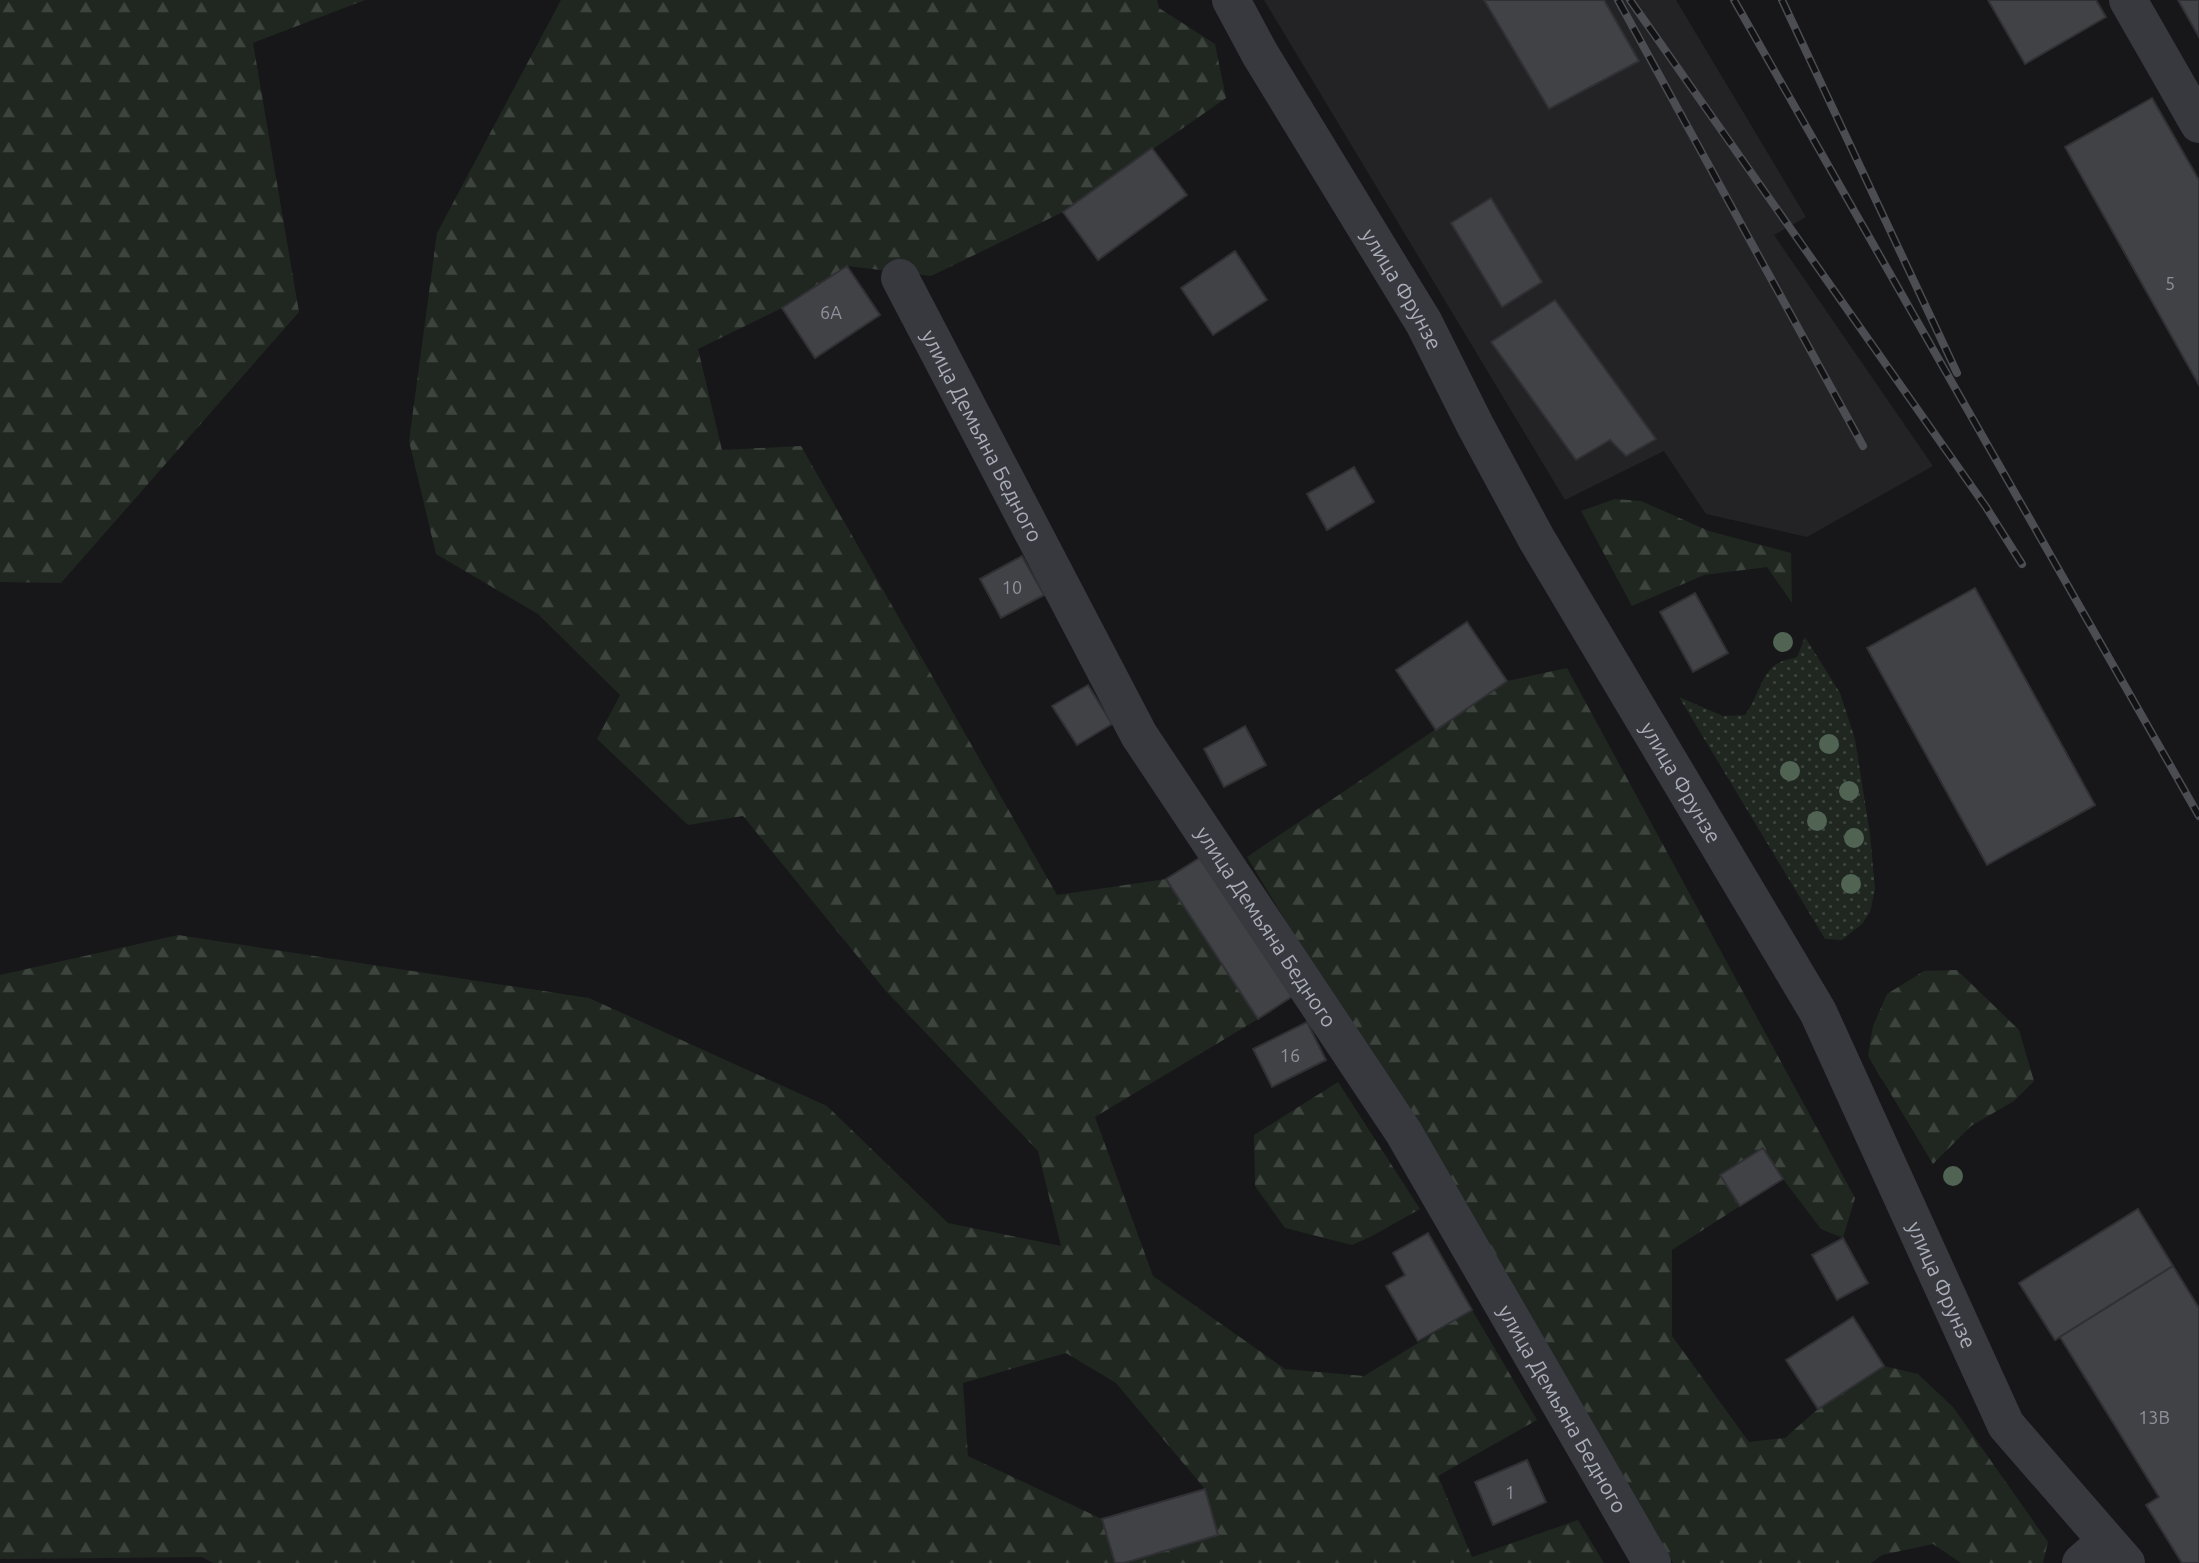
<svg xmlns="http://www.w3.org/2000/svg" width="2199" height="1563" font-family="Ubuntu,sans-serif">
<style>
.built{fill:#232326}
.grass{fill:url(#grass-dots)}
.forest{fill:url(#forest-firs)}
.building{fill:#414246;stroke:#313135;stroke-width:2}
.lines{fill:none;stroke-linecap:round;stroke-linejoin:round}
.minor{stroke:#38393e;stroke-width:38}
.rail-casing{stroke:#4b4d53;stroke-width:8}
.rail{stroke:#121214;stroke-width:5;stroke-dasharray:16;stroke-linecap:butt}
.tree{fill:#516454}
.labels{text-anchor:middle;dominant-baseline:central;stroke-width:7;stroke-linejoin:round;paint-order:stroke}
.number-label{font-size:18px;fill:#8f929c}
.street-label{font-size:21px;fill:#a9adb8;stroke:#121214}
</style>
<defs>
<pattern id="grass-dots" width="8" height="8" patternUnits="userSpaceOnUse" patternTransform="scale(1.75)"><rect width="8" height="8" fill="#1f2720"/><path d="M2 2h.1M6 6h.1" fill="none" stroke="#3d443e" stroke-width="1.8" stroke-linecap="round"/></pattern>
<pattern id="forest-firs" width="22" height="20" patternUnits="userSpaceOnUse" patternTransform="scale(1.75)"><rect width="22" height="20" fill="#1f2720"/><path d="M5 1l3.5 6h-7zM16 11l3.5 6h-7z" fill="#3d443e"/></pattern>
</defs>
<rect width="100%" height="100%" fill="#171719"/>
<polygon class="built" points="1264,0 1676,0 1806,217 1774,235 1933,466 1807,537 1706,514 1664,451 1565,500"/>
<path class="grass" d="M 1805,637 L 1840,693 L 1855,739 L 1870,834 L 1875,889 L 1870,912 L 1862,924 L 1842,940 L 1825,939 L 1679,697 L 1723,716 L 1745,715 C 1757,700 1760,677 1775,665 C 1780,661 1790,659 1797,657 Z"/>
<g class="forest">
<polygon points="0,0 365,0 253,43 299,312 61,583 0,582"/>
<polygon points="561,0 1157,0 1159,8 1215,44 1226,98 1063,212 931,276 847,266 782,308 698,349 722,450 801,446 1057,895 1166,879 1258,1019 1095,1117 1153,1276 1285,1369 1364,1376 1472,1310 1537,1420 1438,1476 1472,1557 1578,1520 1604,1563 1124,1563 1218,1535 1205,1489 1116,1383 1066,1353 963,1383 968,1456 1102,1519 1115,1563 213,1563 202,1557 0,1559 0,975 178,935 589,998 827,1106 948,1223 1061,1246 1038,1151 885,990 743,816 688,825 597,739 620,695 538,614 436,554 409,441 437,233"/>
<polygon points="1615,499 1641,501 1709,531 1791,553 1792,603 1767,567 1704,575 1632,606 1581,511"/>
<polygon points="1567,668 1855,1198 1843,1238 1821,1229 1783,1179 1763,1148 1721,1175 1740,1206 1672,1250 1672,1336 1749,1442 1785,1438 1818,1409 1884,1366 1918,1374 1953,1407 2048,1542 2043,1563 1961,1563 1933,1544 1882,1555 1871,1563 1673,1563 1247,857 1507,681"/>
<polygon points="1957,970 2019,1030 2034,1081 2014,1101 1971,1126 1933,1164 1868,1056 1873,1026 1887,994 1924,971"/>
<polygon points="1338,1082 1420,1209 1372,1236 1352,1245 1285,1228 1255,1186 1254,1135"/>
</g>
<g class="building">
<polygon points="1484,0 1604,0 1639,61 1549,109"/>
<polygon points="1988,0 2096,0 2106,17 2025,64"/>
<polygon points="2178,0 2199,0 2199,37"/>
<polygon points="2152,98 2199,180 2199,385 2065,147"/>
<polygon points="1152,148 1187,195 1098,260 1063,212"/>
<polygon points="1491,198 1542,282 1502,307 1451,223"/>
<polygon points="1235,251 1267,300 1213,335 1181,288"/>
<polygon points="847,266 880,315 815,358 782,308"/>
<polygon points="1555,300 1656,439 1626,456 1610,440 1576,460 1491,342"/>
<polygon points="1354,467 1374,502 1327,530 1307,494"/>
<polygon points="1022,556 1044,595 1001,618 980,579"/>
<polygon points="1975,588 2095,805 1987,865 1867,648"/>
<polygon points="1695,593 1728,653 1693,672 1660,612"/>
<polygon points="1467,622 1507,681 1436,730 1396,670"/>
<polygon points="1088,685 1112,724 1077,745 1052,706"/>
<polygon points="1245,726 1266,765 1224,787 1204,749"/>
<polygon points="1204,855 1296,994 1258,1019 1166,879"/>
<polygon points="1307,1022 1326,1060 1272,1087 1253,1049"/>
<polygon points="1763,1148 1783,1179 1740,1206 1720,1175"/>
<polygon points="2138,1209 2173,1266 2055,1340 2019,1283"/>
<polygon points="1428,1233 1472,1310 1418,1341 1386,1286 1405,1275 1393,1253"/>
<polygon points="1843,1238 1868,1283 1837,1300 1812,1255"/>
<polygon points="2173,1266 2199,1308 2199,1563 2182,1563 2146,1505 2159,1497 2060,1337"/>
<polygon points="1853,1317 1884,1366 1818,1409 1786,1360"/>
<polygon points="1527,1460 1546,1502 1493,1525 1475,1482"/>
<polygon points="1205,1489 1218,1535 1124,1563 1115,1563 1102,1519"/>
</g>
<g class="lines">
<g class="minor">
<path id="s1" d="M 1231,0 L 1260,54 L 1424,323 L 1475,425 L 1536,538 L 1818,1012 L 2006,1425 L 2126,1563"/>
<polyline points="2128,0 2199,124"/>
<path id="s2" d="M 900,278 L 1139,735 L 1404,1133 L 1652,1563"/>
<polyline points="2081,1563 2106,1541"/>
</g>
<defs>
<g id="rail">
<polyline points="1618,0 1863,446"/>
<polyline points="1630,0 1986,507 2022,564"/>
<polyline points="1734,0 2199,816"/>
<polyline points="1782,0 1957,373"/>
</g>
</defs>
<use href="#rail" class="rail-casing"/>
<use href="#rail" class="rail"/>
</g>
<g class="tree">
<circle cx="1783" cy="642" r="10"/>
<circle cx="1829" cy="744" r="10"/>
<circle cx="1790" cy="771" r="10"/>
<circle cx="1849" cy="791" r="10"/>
<circle cx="1817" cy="821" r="10"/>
<circle cx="1854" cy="838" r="10"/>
<circle cx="1851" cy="884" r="10"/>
<circle cx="1953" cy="1176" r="10"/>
</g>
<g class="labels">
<g class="number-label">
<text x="2170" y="283">5</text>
<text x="831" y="312">6А</text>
<text x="1012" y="587">10</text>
<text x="1290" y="1055">16</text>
<text x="2154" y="1417">13В</text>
<text x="1510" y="1492">1</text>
</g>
<g class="street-label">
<text stroke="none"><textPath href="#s1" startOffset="336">улица Фрунзе</textPath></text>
<text stroke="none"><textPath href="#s2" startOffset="178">улица Демьяна Бедного</textPath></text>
<text stroke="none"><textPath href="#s1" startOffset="903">улица Фрунзе</textPath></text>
<text stroke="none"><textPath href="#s2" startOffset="746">улица Демьяна Бедного</textPath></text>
<text stroke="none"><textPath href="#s1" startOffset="1470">улица Фрунзе</textPath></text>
<text stroke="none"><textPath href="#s2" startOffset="1312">улица Демьяна Бедного</textPath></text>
</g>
</g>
</svg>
